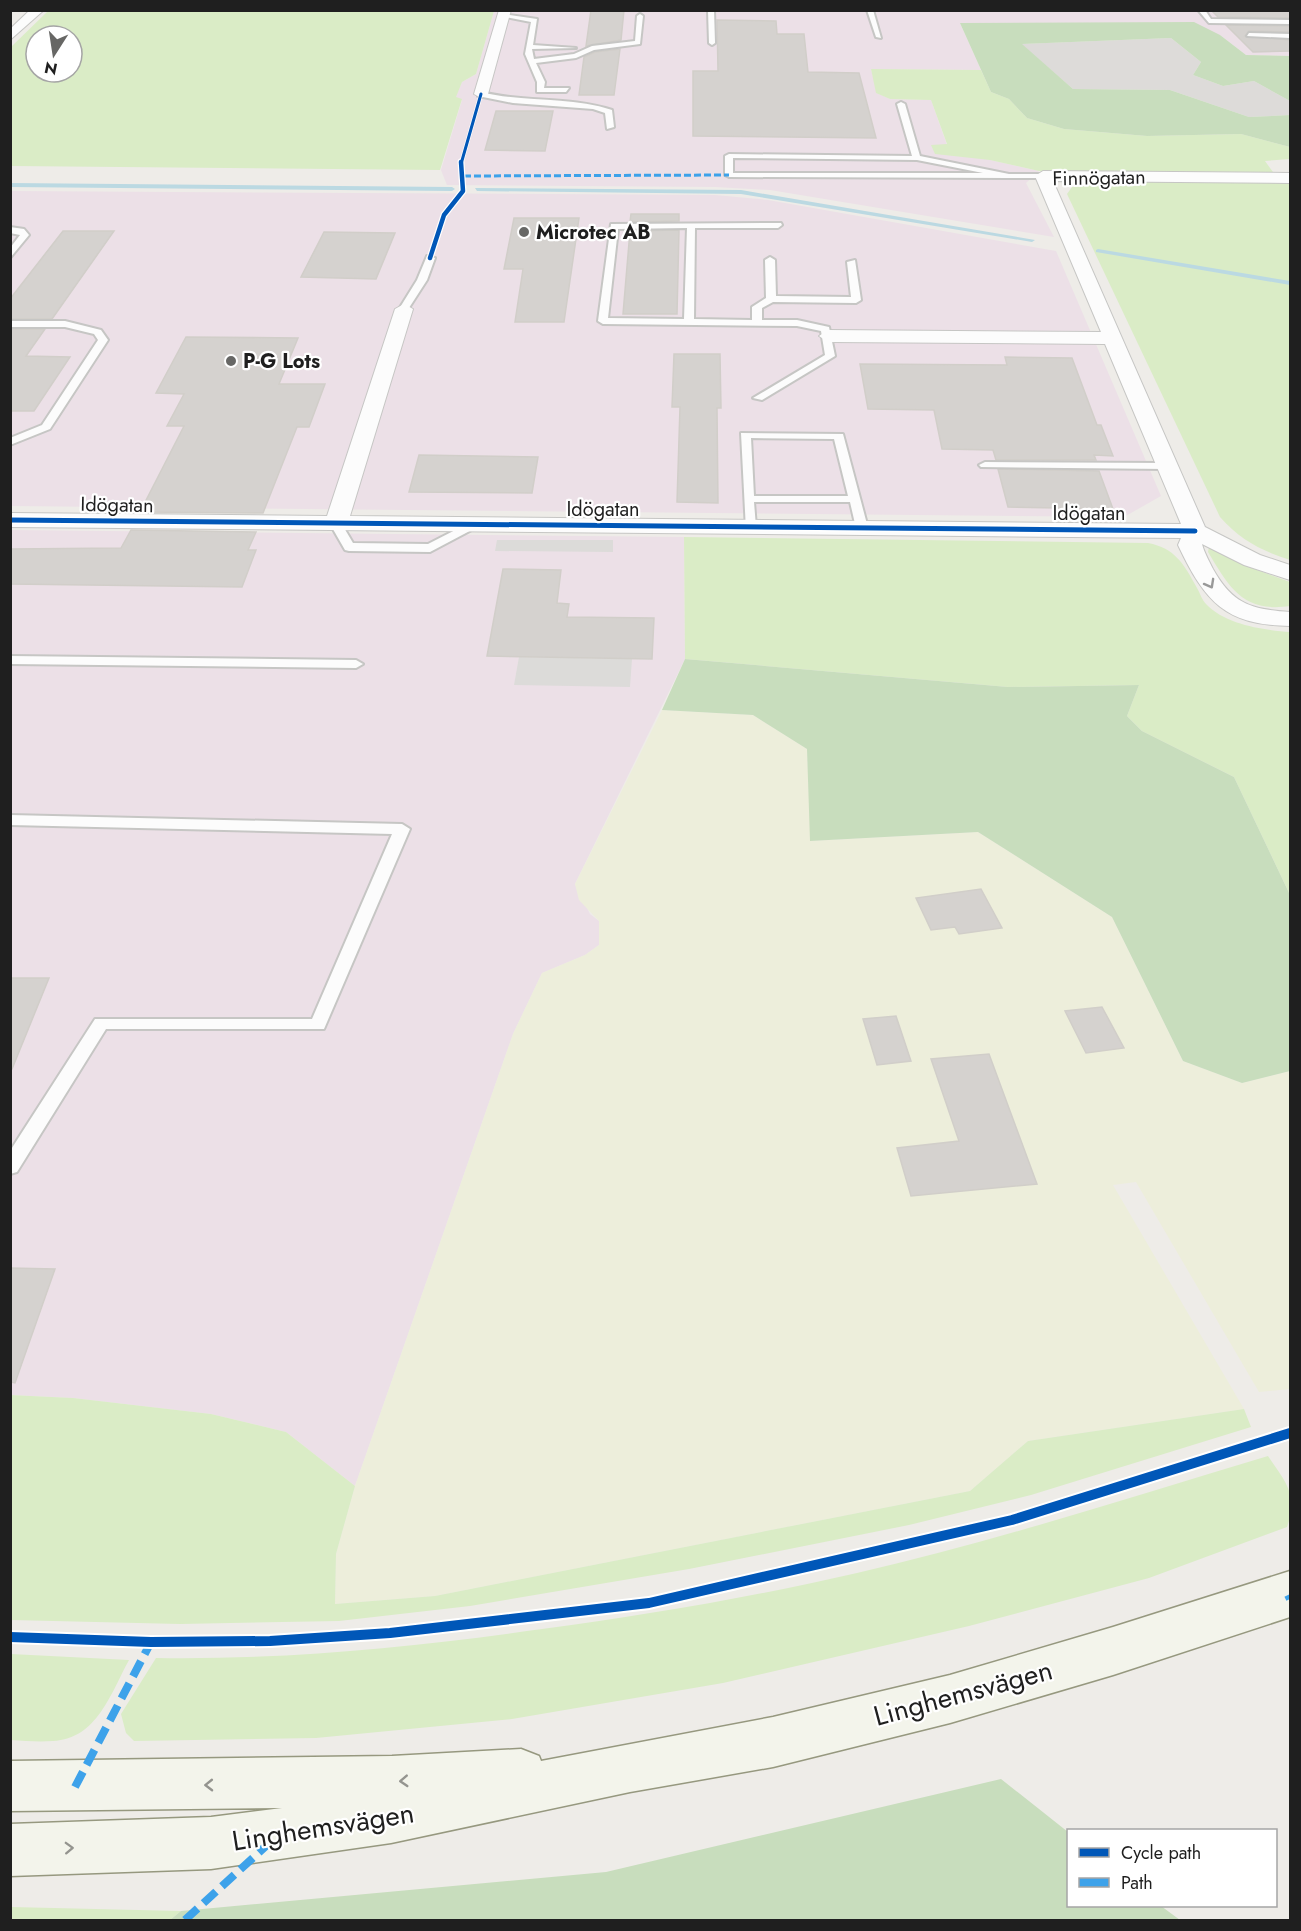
<svg xmlns="http://www.w3.org/2000/svg" width="1301" height="1931" font-family="Jost,sans-serif">
<style>
.residential{fill:#dddbd9}
.industrial{fill:#ece0e7}
.religious{fill:#dcdbd9}
.farmland{fill:#edeedb}
.grass{fill:#daecc6;fill-rule:evenodd}
.forest{fill:#c8ddbd}
.lines{fill:none;stroke-linecap:round;stroke-linejoin:round}
.stream{fill:#bbd9e2;fill-rule:evenodd}
.building{fill:#d5d2cf;stroke:#d1cec9;stroke-width:1.5}
.lane-casing{stroke:#c6c6c4;stroke-width:4}
.street-casing{stroke:#c6c6c4;stroke-width:2}
.secondary-casing{stroke:#96987f;stroke-width:3}
.lane{fill:#fcfcfc;fill-rule:evenodd}
.street{fill:#fcfcfc;fill-rule:evenodd}
.secondary{fill:#f3f4eb;fill-rule:evenodd}
.quiet-far1{stroke:#3da2ea;stroke-width:3;stroke-dasharray:7 3;stroke-linecap:butt}
.quiet{stroke:#3da2ea;stroke-width:8;stroke-dasharray:17 8;stroke-linecap:butt}
.cycleway-far3-casing{stroke:#fff;stroke-width:4.5}
.cycleway-far2-casing{stroke:#fff;stroke-width:7}
.cycleway-far1-casing{stroke:#fff;stroke-width:8}
.cycleway-casing{stroke:#fff;stroke-width:14}
.cycleway-far3{stroke:#0057b8;stroke-width:3}
.cycleway-far2{stroke:#0057b8;stroke-width:4.5}
.cycleway-far1{stroke:#0057b8;stroke-width:5}
.cycleway{stroke:#0057b8;stroke-width:10}
.oneway{stroke:#999}
.oneway2{stroke:#94948f}
.poi-dot{fill:#676765;stroke:#fff;stroke-width:2}
.labels{text-anchor:middle;dominant-baseline:central;stroke-width:4.5;stroke-linejoin:round;paint-order:stroke}
.far-street-label{font-size:20px;fill:#1f1f1f;stroke:#fff}
.far-poi-label{font-size:20px;font-weight:bold;fill:#1f1f1f;stroke:#fff;text-anchor:start}
.near-street-label{font-size:28px;fill:#1f1f1f;stroke:#fff}
</style>
<rect width="100%" height="100%" fill="#eeece8"/>
<polygon class="residential" points="1171,38 1201,62 1193,75 1223,86 1254,81 1290,101 1290,115 1249,117 1170,90 1073,89 1021,44"/>
<g class="industrial">
<polygon points="494,11 1290,11 1290,56 1246,55 1220,35 960,23 981,70 871,69 877,93 890,99 931,100 947,145 990,160 1039,171 1026,183 1054,237 770,190 715,187 447,185 441,170 462,100 455,98 462,82 476,74"/>
<polygon points="11,191 715,195 768,200 1056,251 1161,496 1124,517 11,506"/>
<polygon points="10,530 684,537 685,659 575,884 590,914 599,921 599,945 585,955 542,973 513,1034 355,1486 286,1432 211,1414 73,1398 11,1395"/>
</g>
<g class="religious">
<polygon points="497,540 613,540 613,552 495,551"/>
<polygon points="519,657 632,659 630,687 514,685"/>
</g>
<polygon class="farmland" points="662,710 753,715 807,749 811,841 978,832 1112,917 1183,1061 1242,1083 1290,1071 1290,1389 1259,1392 1136,1182 1113,1185 1244,1409 1028,1441 970,1491 435,1596 335,1604 336,1554 355,1486 513,1034 542,973 585,955 599,945 599,921 579,900 575,884"/>
<g class="grass">
<path d="M 48,11 L 48,10 L 494,11 L 476,74 L 462,82 L 456,97 L 462,99 L 440,170 L 11,166 L 11,47 ZM 36,36 L 72,36 L 72,72 L 36,72 Z"/>
<polygon points="871,69 981,70 991,92 1009,99 1027,118 1064,129 1147,136 1241,134 1290,147 1290,159 1265,161 1273,172 1039,171 990,160 935,154 931,145 947,144 931,100 890,99 876,93"/>
<path d="M 1098,180 L 1290,181 L 1290,560 C 1262,551 1240,540 1220,517 L 1067,194 L 1072,187 Z"/>
<path d="M 684,537 L 1148,543 C 1175,548 1184,564 1197,588 C 1200,593 1202,600 1206,604 C 1226,625 1264,630 1290,632 L 1290,895 L 1234,777 L 1142,731 L 1127,716 L 1139,685 L 1008,687 L 685,659 Z"/>
<path d="M 1209,547 L 1249,567 L 1290,582 L 1290,606 C 1243,613 1229,587 1208,552 Z"/>
<polygon points="10,1395 73,1398 211,1414 286,1432 355,1486 336,1554 335,1604 435,1596 970,1491 1028,1441 1244,1409 1251,1427 1031,1495 909,1525 689,1569 470,1606 339,1621 180,1624 11,1620"/>
<path d="M 1268,1456 C 1285,1481 1299,1495 1287,1527 L 1149,1578 L 969,1626 L 723,1683 L 512,1719 L 316,1738 L 134,1741 L 126,1733 L 121,1714 L 156,1658 C 285,1660 414,1647 542,1629 C 647,1615 753,1597 857,1573 C 996,1541 1132,1497 1268,1456 Z"/>
<path d="M 10,1654 L 11,1654 L 129,1660 C 111,1693 97,1739 53,1741 C 39,1742 25,1741 11,1740 Z"/>
<polygon points="11,1907 181,1911 170,1920 11,1920"/>
</g>
<g class="forest">
<polygon points="1194,22 1220,35 1246,55 1290,56 1290,101 1254,81 1223,86 1193,75 1201,62 1171,38 1022,44 1073,89 1170,90 1249,117 1290,115 1290,147 1241,134 1147,136 1064,129 1027,118 1009,99 991,92 960,23"/>
<polygon points="685,659 1008,687 1139,685 1127,716 1142,731 1234,777 1290,895 1290,1071 1242,1083 1183,1061 1112,917 978,832 810,841 807,749 753,715 662,710"/>
<polygon points="1001,1779 1068,1832 1068,1906 1161,1906 1180,1920 170,1920 181,1911 606,1872"/>
</g>
<g class="lines">
<g class="stream">
<polygon points="10,183 452,187 455,189 452,191 10,187"/>
<polygon points="475,188 741,190 1035,240 1032,242 741,194 477,191"/>
<polygon points="1098,249 1290,281 1290,285 1096,252 1096,250"/>
</g>
</g>
<g class="building">
<polygon points="591,10 624,10 621,40 586,46"/>
<polygon points="1211,10 1290,10 1290,18 1218,17"/>
<polygon points="717,20 776,21 777,34 804,34 808,72 859,73 876,138 693,136 693,71 718,71"/>
<polygon points="1226,25 1290,26 1290,32 1249,31 1245,36 1290,40 1290,51 1253,52"/>
<polygon points="620,49 614,95 579,95 584,57 595,52"/>
<polygon points="496,111 553,111 545,151 485,150"/>
<polygon points="631,214 679,214 679,221 630,222"/>
<polygon points="514,218 579,218 564,322 515,322 523,269 504,269"/>
<polygon points="679,230 677,314 623,314 630,231"/>
<polygon points="63,231 114,231 52,319 10,319 10,299"/>
<polygon points="324,232 395,233 376,279 301,277"/>
<polygon points="10,329 45,329 26,356 70,357 34,411 10,411"/>
<polygon points="186,337 298,338 279,384 325,384 309,427 297,427 263,513 140,512 184,426 167,426 184,394 156,393"/>
<polygon points="674,354 720,354 721,408 717,408 718,503 677,502 680,407 672,407"/>
<polygon points="1005,357 1072,358 1097,425 1101,425 1113,456 1094,455 1096,460 996,460 993,450 942,449 934,410 868,409 860,364 1007,365"/>
<polygon points="419,455 538,457 532,493 409,492"/>
<polygon points="998,469 1099,471 1113,509 1008,507"/>
<polygon points="131,530 256,532 248,550 256,550 242,587 10,584 10,549 121,548"/>
<polygon points="503,569 561,570 557,603 569,604 567,617 654,618 652,659 487,656"/>
<polygon points="981,889 1002,928 959,934 955,927 931,930 916,898"/>
<polygon points="10,978 49,978 12,1069 10,1069"/>
<polygon points="1102,1007 1124,1048 1086,1053 1065,1011"/>
<polygon points="896,1016 911,1061 877,1065 863,1019"/>
<polygon points="989,1054 1037,1184 911,1196 897,1148 959,1141 931,1059"/>
<polygon points="10,1268 55,1269 15,1383 10,1382"/>
</g>
<g class="lines">
<defs>
<g id="lane">
<polygon points="708,10 714,10 715,43 712,45 709,43"/>
<polygon points="867,10 873,10 881,38 876,37"/>
<polygon points="1198,10 1205,10 1211,19 1290,20 1290,24 1209,23"/>
<polygon points="640,14 643,16 640,44 594,50 576,58 536,63 545,82 544,88 569,88 566,92 537,92 537,82 525,54 531,22 500,16 503,14 537,19 533,45 576,48 532,49 534,59 574,54 592,46 635,41 637,16"/>
<polygon points="1249,33 1290,34 1290,38 1247,36"/>
<path d="M 481,92 C 524,103 569,96 612,110 L 614,127 L 607,129 L 605,113 L 593,109 L 513,103 L 478,96 Z"/>
<path d="M 901,102 L 905,104 L 920,156 L 1009,174 L 1043,174 L 1047,176 L 1043,178 L 1009,178 L 729,177 L 725,175 L 725,156 L 729,154 L 912,156 L 897,104 ZM 733,158 L 917,160 L 983,173 L 733,173 Z"/>
<path d="M 781,223 L 782,225 L 778,228 L 695,228 L 694,319 L 752,320 L 752,307 L 766,298 L 765,260 L 770,257 L 775,260 L 776,296 L 851,297 L 847,262 L 855,260 L 861,300 L 856,303 L 773,302 L 762,308 L 762,320 L 797,320 L 829,327 L 835,356 L 762,400 L 753,398 L 825,355 L 821,331 L 797,326 L 603,324 L 598,321 L 611,224 ZM 687,228 L 684,319 L 608,318 L 618,229 Z"/>
<polygon points="10,227 24,229 29,235 10,258 10,248 20,235 10,233"/>
<polygon points="427,256 435,258 427,280 407,311 401,311 399,309 417,280"/>
<polygon points="10,321 65,321 101,330 108,340 50,429 10,445 10,438 42,425 98,340 94,334 65,327 10,327"/>
<path d="M 741,433 L 843,434 L 868,528 L 866,531 L 856,528 L 850,502 L 754,502 L 756,527 L 746,530 ZM 751,438 L 834,439 L 848,496 L 754,496 Z"/>
<polygon points="985,462 1167,463 1173,466 1167,469 981,467 979,465"/>
<polygon points="336,520 340,521 353,543 428,544 471,522 481,525 430,552 349,551 345,550 330,524"/>
<polygon points="10,656 356,660 363,664 356,668 10,664"/>
<polygon points="10,815 402,824 410,829 324,1029 106,1029 17,1172 10,1174 10,1151 95,1019 312,1019 392,834 10,825"/>
</g>
<g id="street">
<polygon points="30,10 44,10 10,40 10,29"/>
<polygon points="499,10 511,10 488,94 481,98 474,94"/>
<path d="M 1043,171 L 1290,173 L 1290,183 L 1053,181 L 1205,527 L 1260,555 L 1290,565 L 1290,580 L 1244,565 L 1202,544 C 1204,552 1209,561 1213,569 C 1233,605 1252,609 1290,612 L 1290,626 C 1225,625 1205,602 1178,545 L 1181,538 L 10,527 L 10,513 L 327,516 L 395,309 L 404,304 L 413,309 L 350,516 L 1181,524 L 1105,344 L 828,342 L 819,336 L 828,330 L 1101,332 L 1035,176 Z"/>
</g>
<polygon id="secondary" points="1290,1571 1290,1617 1113,1675 950,1723 773,1767 630,1792 391,1843 211,1869 10,1876 10,1824 211,1817 282,1808 10,1811 10,1761 392,1756 521,1749 539,1756 541,1761 773,1717 950,1675 1113,1627"/>
</defs>
<use href="#lane" class="lane-casing"/>
<use href="#street" class="street-casing"/>
<use href="#secondary" class="secondary-casing"/>
<use href="#lane" class="lane"/>
<use href="#street" class="street"/>
<use href="#secondary" class="secondary"/>
<polyline class="quiet-far1" points="464,176 729,175"/>
<g class="quiet">
<polyline points="1288,1595 1290,1599"/>
<polyline points="75,1787 151,1642"/>
<polyline points="185,1920 278,1835"/>
</g>
<defs>
<polyline id="cycleway-far3" points="461,164 481,94"/>
<polyline id="cycleway-far2" points="430,258 444,215 463,191 461,162"/>
<polyline id="cycleway-far1" points="10,520 1195,531"/>
<polyline id="cycleway" points="10,1637 151,1642 270,1641 390,1633 649,1603 1012,1520 1290,1433"/>
</defs>
<use href="#cycleway-far3" class="cycleway-far3-casing"/>
<use href="#cycleway-far2" class="cycleway-far2-casing"/>
<use href="#cycleway-far1" class="cycleway-far1-casing"/>
<use href="#cycleway" class="cycleway-casing"/>
<use href="#cycleway-far3" class="cycleway-far3"/>
<use href="#cycleway-far2" class="cycleway-far2"/>
<use href="#cycleway-far1" class="cycleway-far1"/>
<use href="#cycleway" class="cycleway"/>
</g>
<defs><path id="oneway-chevron" d="M-2-3.5L2.5 0L-2 3.5" fill="none" stroke-width="1.6" stroke-linecap="round" stroke-linejoin="round" transform="scale(1.5)"/></defs>
<use class="oneway" href="#oneway-chevron" transform="translate(1210 584) rotate(61)"/>
<g class="oneway2">
<use href="#oneway-chevron" transform="translate(404 1781) rotate(177)"/>
<use href="#oneway-chevron" transform="translate(209 1785) rotate(179)"/>
<use href="#oneway-chevron" transform="translate(69 1848) rotate(-2)"/>
</g>
<g class="poi-dot">
<circle cx="524" cy="232" r="6"/>
<circle cx="231" cy="361" r="6"/>
</g>
<g class="labels">
<g class="far-street-label">
<text transform="translate(1099 178) rotate(-1)">Finnögatan</text>
<text transform="translate(117 505) rotate(1)">Idögatan</text>
<text x="603" y="509">Idögatan</text>
<text x="1089" y="513">Idögatan</text>
</g>
<g class="far-poi-label">
<text x="536" y="232">Microtec AB</text>
<text x="243" y="361">P-G Lots</text>
</g>
<g class="near-street-label">
<text transform="translate(963 1693) rotate(-15)">Linghemsvägen</text>
<text transform="translate(323 1827) rotate(-9)">Linghemsvägen</text>
</g>
</g>
<rect width="1301" height="1931" fill="none" stroke="#1f1f1f" stroke-width="24"/>
<rect x="1067" y="1829" width="210" height="78" fill="#ffffff" stroke="#a5a5a5" stroke-width="1.5"/>
<rect x="1079" y="1848" width="30" height="9" fill="#0057b8" stroke="#a5a5a5" stroke-width="1.5"/>
<text x="1121" y="1859" font-size="18" fill="#1f1f1f">Cycle path</text>
<rect x="1079" y="1878" width="30" height="9" fill="#3da2ea" stroke="#a5a5a5" stroke-width="1.5"/>
<text x="1121" y="1889" font-size="18" fill="#1f1f1f">Path</text>
<g transform="translate(54 54) rotate(192)"><circle r="28" fill="#ffffff" stroke="#a5a5a5" stroke-width="1.5"/>
<path d="M0-4.5L10 22L0 15L-10 22Z" fill="#676765"/>
<text y="-9" font-size="16" font-weight="bold" text-anchor="middle" fill="#1f1f1f">N</text>
</g>
</svg>
